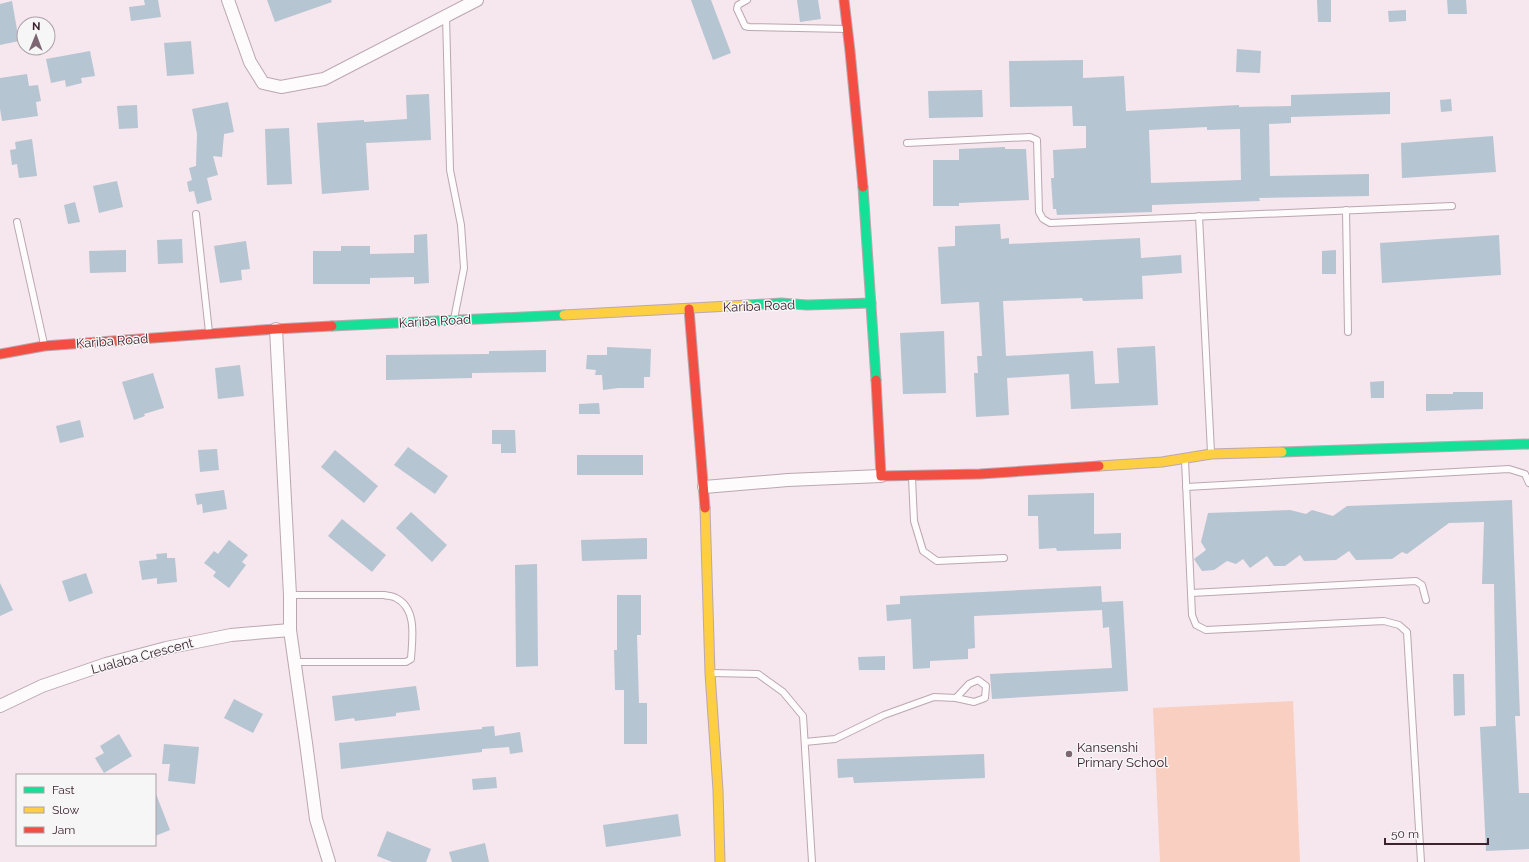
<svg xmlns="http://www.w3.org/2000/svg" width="1529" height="862" font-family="Raleway,sans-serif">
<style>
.green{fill:#f8cfc0}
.building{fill:#b6c5d2;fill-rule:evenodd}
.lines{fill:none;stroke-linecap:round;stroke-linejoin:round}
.lane-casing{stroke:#bba7b0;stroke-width:8}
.street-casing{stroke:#bba7b0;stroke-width:14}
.fast-casing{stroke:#bba7b0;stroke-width:11}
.slow-casing{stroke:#bba7b0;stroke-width:11}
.jam-casing{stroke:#bba7b0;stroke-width:11}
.lane{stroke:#fefbfc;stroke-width:6}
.street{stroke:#fefbfc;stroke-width:12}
.fast{stroke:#16e098;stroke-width:9}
.slow{stroke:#ffcf43;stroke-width:9}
.jam{stroke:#f24e42;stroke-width:9}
.poi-dot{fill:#7d6671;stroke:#f6f6f6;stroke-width:1.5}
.labels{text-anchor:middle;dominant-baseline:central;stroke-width:3;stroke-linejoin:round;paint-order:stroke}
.street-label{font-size:13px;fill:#3c212e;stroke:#f6f6f6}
.poi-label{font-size:13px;fill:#3c212e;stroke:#f6f6f6;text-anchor:start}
</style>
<rect width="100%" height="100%" fill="#f6e6ed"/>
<polygon class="green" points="1293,701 1300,862 1160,862 1153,708"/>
<g class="building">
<polygon points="144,0 158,0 161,17 131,21 129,7 145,5"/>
<polygon points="267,0 331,0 332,2 275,22"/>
<polygon points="691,0 711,0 731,53 713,60"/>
<polygon points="797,0 818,0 821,19 800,22"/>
<polygon points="1317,0 1331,0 1331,22 1318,22"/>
<polygon points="1447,0 1466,0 1467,14 1448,14"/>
<polygon points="12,1 19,41 0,45 0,4"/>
<polygon points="1406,10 1406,21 1389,22 1388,11"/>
<polygon points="191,41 194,74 167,76 164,43"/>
<polygon points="1237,49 1261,51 1260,73 1236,72"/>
<polygon points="90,51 95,76 81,78 82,83 66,87 65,80 51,83 46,59"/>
<path d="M 1083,60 L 1083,78 L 1124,76 L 1126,111 L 1239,105 L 1239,107 L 1291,106 L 1291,95 L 1390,92 L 1390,114 L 1291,117 L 1291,123 L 1269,124 L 1270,176 L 1369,174 L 1369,196 L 1259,198 L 1260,201 L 1152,205 L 1152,212 L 1057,215 L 1056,209 L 1053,209 L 1051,178 L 1054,178 L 1053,150 L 1086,148 L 1086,126 L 1073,126 L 1072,106 L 1010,107 L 1009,61 ZM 1207,127 L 1207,130 L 1240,129 L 1241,180 L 1151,183 L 1149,130 Z"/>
<polygon points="27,74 29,86 38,85 41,101 36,102 38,116 2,121 0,109 0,78"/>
<polygon points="982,90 983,117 929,118 928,91"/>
<polygon points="429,94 431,140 366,143 369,190 322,194 317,123 364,120 364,122 407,119 406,95"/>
<polygon points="1451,99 1452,111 1441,112 1440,100"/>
<polygon points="228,102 234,132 224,134 222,157 213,156 218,175 207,178 212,200 197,204 194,191 189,192 187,182 192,180 189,168 196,166 197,134 192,109"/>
<polygon points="137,105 138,128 119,129 117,106"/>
<polygon points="289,128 292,184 267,185 265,129"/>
<polygon points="1493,136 1496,172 1402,178 1401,143"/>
<polygon points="32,139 37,176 19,178 17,164 12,165 10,150 16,149 15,142"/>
<polygon points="1005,147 1005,149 1026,149 1029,200 959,203 959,206 933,206 933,160 959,160 959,149"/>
<polygon points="117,181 123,207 99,213 93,186"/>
<polygon points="75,202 80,222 68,224 64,205"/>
<polygon points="1000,224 1001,239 1009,238 1009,244 1140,238 1141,258 1181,255 1182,273 1142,276 1143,299 1083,301 1082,298 1003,301 1006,356 1093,351 1095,384 1119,383 1117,348 1155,346 1158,405 1071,409 1069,374 1007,378 1009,415 976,417 974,373 978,373 977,356 982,356 979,302 941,304 938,247 955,246 955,226"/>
<polygon points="427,234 429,283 414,284 414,277 370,278 370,284 313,284 313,251 341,251 341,246 370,246 370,254 414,253 414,235"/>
<polygon points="1499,235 1501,275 1382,283 1380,243"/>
<polygon points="182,239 183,263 158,264 157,240"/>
<polygon points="246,241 250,269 241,270 242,280 220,283 214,246"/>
<polygon points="126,250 126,272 90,273 89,251"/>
<polygon points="1336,250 1336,274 1322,274 1322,251"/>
<polygon points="944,331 946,393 903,394 900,333"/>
<polygon points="607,347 651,349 650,377 644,377 644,388 618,388 603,390 602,375 595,375 596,370 586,369 587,355 607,355"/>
<polygon points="546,350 546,372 472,373 472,378 386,380 386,355 489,354 489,351"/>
<polygon points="240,365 244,396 218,399 215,368"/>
<polygon points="153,373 164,408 144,414 145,416 134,420 122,382"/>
<polygon points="1384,381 1384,398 1371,398 1370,382"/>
<polygon points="1453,392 1483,392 1483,409 1426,411 1426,394 1453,394"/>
<polygon points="599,403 600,414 579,414 579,404"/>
<polygon points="80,420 84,437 60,443 56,426"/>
<polygon points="492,430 515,430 516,453 501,453 501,444 492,444"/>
<polygon points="408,447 448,476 435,494 394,465"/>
<polygon points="217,449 219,470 200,472 198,450"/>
<polygon points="335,450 378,486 364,503 321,467"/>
<rect x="577" y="455" width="66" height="20"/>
<polygon points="224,490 227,509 203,513 202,504 197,505 195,494"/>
<polygon points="1094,493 1094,534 1121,533 1121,549 1057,551 1056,548 1039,549 1038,516 1028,516 1028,495"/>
<polygon points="1512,500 1520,716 1515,716 1519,793 1529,793 1529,849 1486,851 1480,727 1496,726 1494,584 1482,584 1484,522 1449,523 1407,554 1402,552 1392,559 1356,560 1349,551 1336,560 1304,561 1300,555 1285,566 1274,566 1267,556 1250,568 1243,559 1236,564 1227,561 1214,570 1202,571 1194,559 1206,550 1201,542 1208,513 1290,510 1306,514 1312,510 1333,516 1347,506"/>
<polygon points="411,512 447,545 432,562 396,528"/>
<polygon points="342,519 386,555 372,572 328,536"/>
<polygon points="647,538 647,559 582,561 581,540"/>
<polygon points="229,540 248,555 242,562 246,565 229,588 213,576 216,572 204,563 214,551 218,554"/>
<polygon points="167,553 167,558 175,558 177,582 157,584 157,578 142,580 139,561 157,559 156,554"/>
<polygon points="537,564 538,666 516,667 515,565"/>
<polygon points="86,573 93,593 69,602 62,581"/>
<polygon points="0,583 13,610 0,616"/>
<polygon points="1101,586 1102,602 1123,601 1128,691 992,699 990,674 1112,668 1109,627 1103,628 1102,610 974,616 975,648 968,649 968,659 930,661 930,668 913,669 911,619 887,621 886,605 900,604 900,596"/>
<polygon points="617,595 641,595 641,635 637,635 639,703 647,703 647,744 624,744 624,690 615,690 614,650 617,650"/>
<polygon points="885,656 885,670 859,670 858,657"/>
<polygon points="1453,674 1464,674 1465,715 1454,716"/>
<polygon points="416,686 420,710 396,713 396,716 355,721 354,718 335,721 332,696"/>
<polygon points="234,699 263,714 253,733 224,718"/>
<polygon points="494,726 495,736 520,732 523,752 510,754 509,747 482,749 482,752 341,769 339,743 482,729 482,727"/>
<polygon points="119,734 132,756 104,773 95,758 104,753 100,746"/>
<polygon points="164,744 199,747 195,784 168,781 170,764 162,764"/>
<polygon points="984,754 985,778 854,783 853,777 838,778 837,759"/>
<polygon points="496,777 497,788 473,790 472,779"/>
<polygon points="156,794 170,830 155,836 155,795"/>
<polygon points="678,814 681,836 606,847 603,825"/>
<polygon points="387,831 431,849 426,862 392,862 377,856"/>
<polygon points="485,843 489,862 452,862 449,852"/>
</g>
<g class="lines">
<defs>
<g id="lane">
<polyline points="747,0 738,5 737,9 745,26 749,27 847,29"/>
<polyline points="446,16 450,170 461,225 464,268 454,319"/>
<polyline points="907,143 1030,137 1037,140 1039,212 1043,219 1050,223 1452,206"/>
<polyline points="1346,210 1348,332"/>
<polyline points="196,214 209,332"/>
<polyline points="1199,216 1211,452"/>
<polyline points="17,222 44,344"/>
<polyline points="1185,460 1191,593 1192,615 1196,625 1206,630 1384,621 1399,625 1407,632 1421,862"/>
<polyline points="912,478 914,521 923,551 937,561 1004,558"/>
<polyline points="1186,487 1509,469 1525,474 1529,483"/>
<polyline points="1191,593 1416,581 1422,585 1426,600"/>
<path d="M 290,595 L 384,595 C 388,596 393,596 396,598 C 418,609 412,640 411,659 L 406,662 L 294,662"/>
<polyline points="712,673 758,674 783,692 803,716 812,862"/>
<polyline points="805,742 835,739 884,715 934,697 956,698 974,702 985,698 986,686 978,680 969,684 956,698"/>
</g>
<g id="street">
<polyline points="228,0 250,62 263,83 281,87 324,79 477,0"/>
<polyline points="276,329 290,595 290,630 306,743 316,819 329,862"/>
<polyline points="704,487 788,480 881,476"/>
<polyline points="0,706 42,686 106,664 166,648 231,635 290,630"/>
</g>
<g id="fast">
<polyline points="863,187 876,380"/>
<polyline points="748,305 781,303 807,305 871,303"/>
<polyline points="332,326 564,315"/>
<polyline points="1282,452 1529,444"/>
</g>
<g id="slow">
<polyline points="564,315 748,305"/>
<polyline points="1099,466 1162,462 1211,454 1282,452"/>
<polyline points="705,508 710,673 718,790 720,862"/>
</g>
<g id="jam">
<polyline points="844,0 850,51 863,187"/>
<polyline points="689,309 705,508"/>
<polyline points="0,354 44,346 276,329 332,326"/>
<polyline points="876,380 881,476 980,474 1099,466"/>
</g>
</defs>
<use href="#lane" class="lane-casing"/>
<use href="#street" class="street-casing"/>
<use href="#fast" class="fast-casing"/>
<use href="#slow" class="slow-casing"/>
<use href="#jam" class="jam-casing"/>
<use href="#lane" class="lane"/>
<use href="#street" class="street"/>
<use href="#fast" class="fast"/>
<use href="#slow" class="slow"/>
<use href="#jam" class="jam"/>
</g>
<circle class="poi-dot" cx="1069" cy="754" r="4"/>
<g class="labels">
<g class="street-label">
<text transform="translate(759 306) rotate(-2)">Kariba Road</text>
<text transform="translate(435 321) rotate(-3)">Kariba Road</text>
<text transform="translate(112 341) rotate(-4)">Kariba Road</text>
<text transform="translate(142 656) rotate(-15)">Lualaba Crescent</text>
</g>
<g class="poi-label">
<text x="1077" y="747">Kansenshi<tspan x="1077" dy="15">Primary School</tspan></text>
</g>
</g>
<rect x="16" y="774" width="140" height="72" fill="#f6f6f6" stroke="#aca1a6"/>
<rect x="24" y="787" width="20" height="6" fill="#16e098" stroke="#aca1a6"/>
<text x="52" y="794" font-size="12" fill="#3c212e">Fast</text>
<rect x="24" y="807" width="20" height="6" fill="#ffcf43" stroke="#aca1a6"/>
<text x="52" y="814" font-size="12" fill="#3c212e">Slow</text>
<rect x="24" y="827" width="20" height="6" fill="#f24e42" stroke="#aca1a6"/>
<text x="52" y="834" font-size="12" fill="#3c212e">Jam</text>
<g transform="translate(36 36) rotate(1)"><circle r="19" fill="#f6f6f6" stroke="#aca1a6"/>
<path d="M0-3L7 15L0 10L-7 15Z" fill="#7d6671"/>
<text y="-6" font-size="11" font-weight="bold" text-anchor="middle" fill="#3c212e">N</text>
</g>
<path d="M1385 838v6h103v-6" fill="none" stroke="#3c212e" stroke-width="2"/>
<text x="1391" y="838" font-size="12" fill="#3c212e" stroke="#f6f6f6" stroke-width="3" paint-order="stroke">50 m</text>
</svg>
